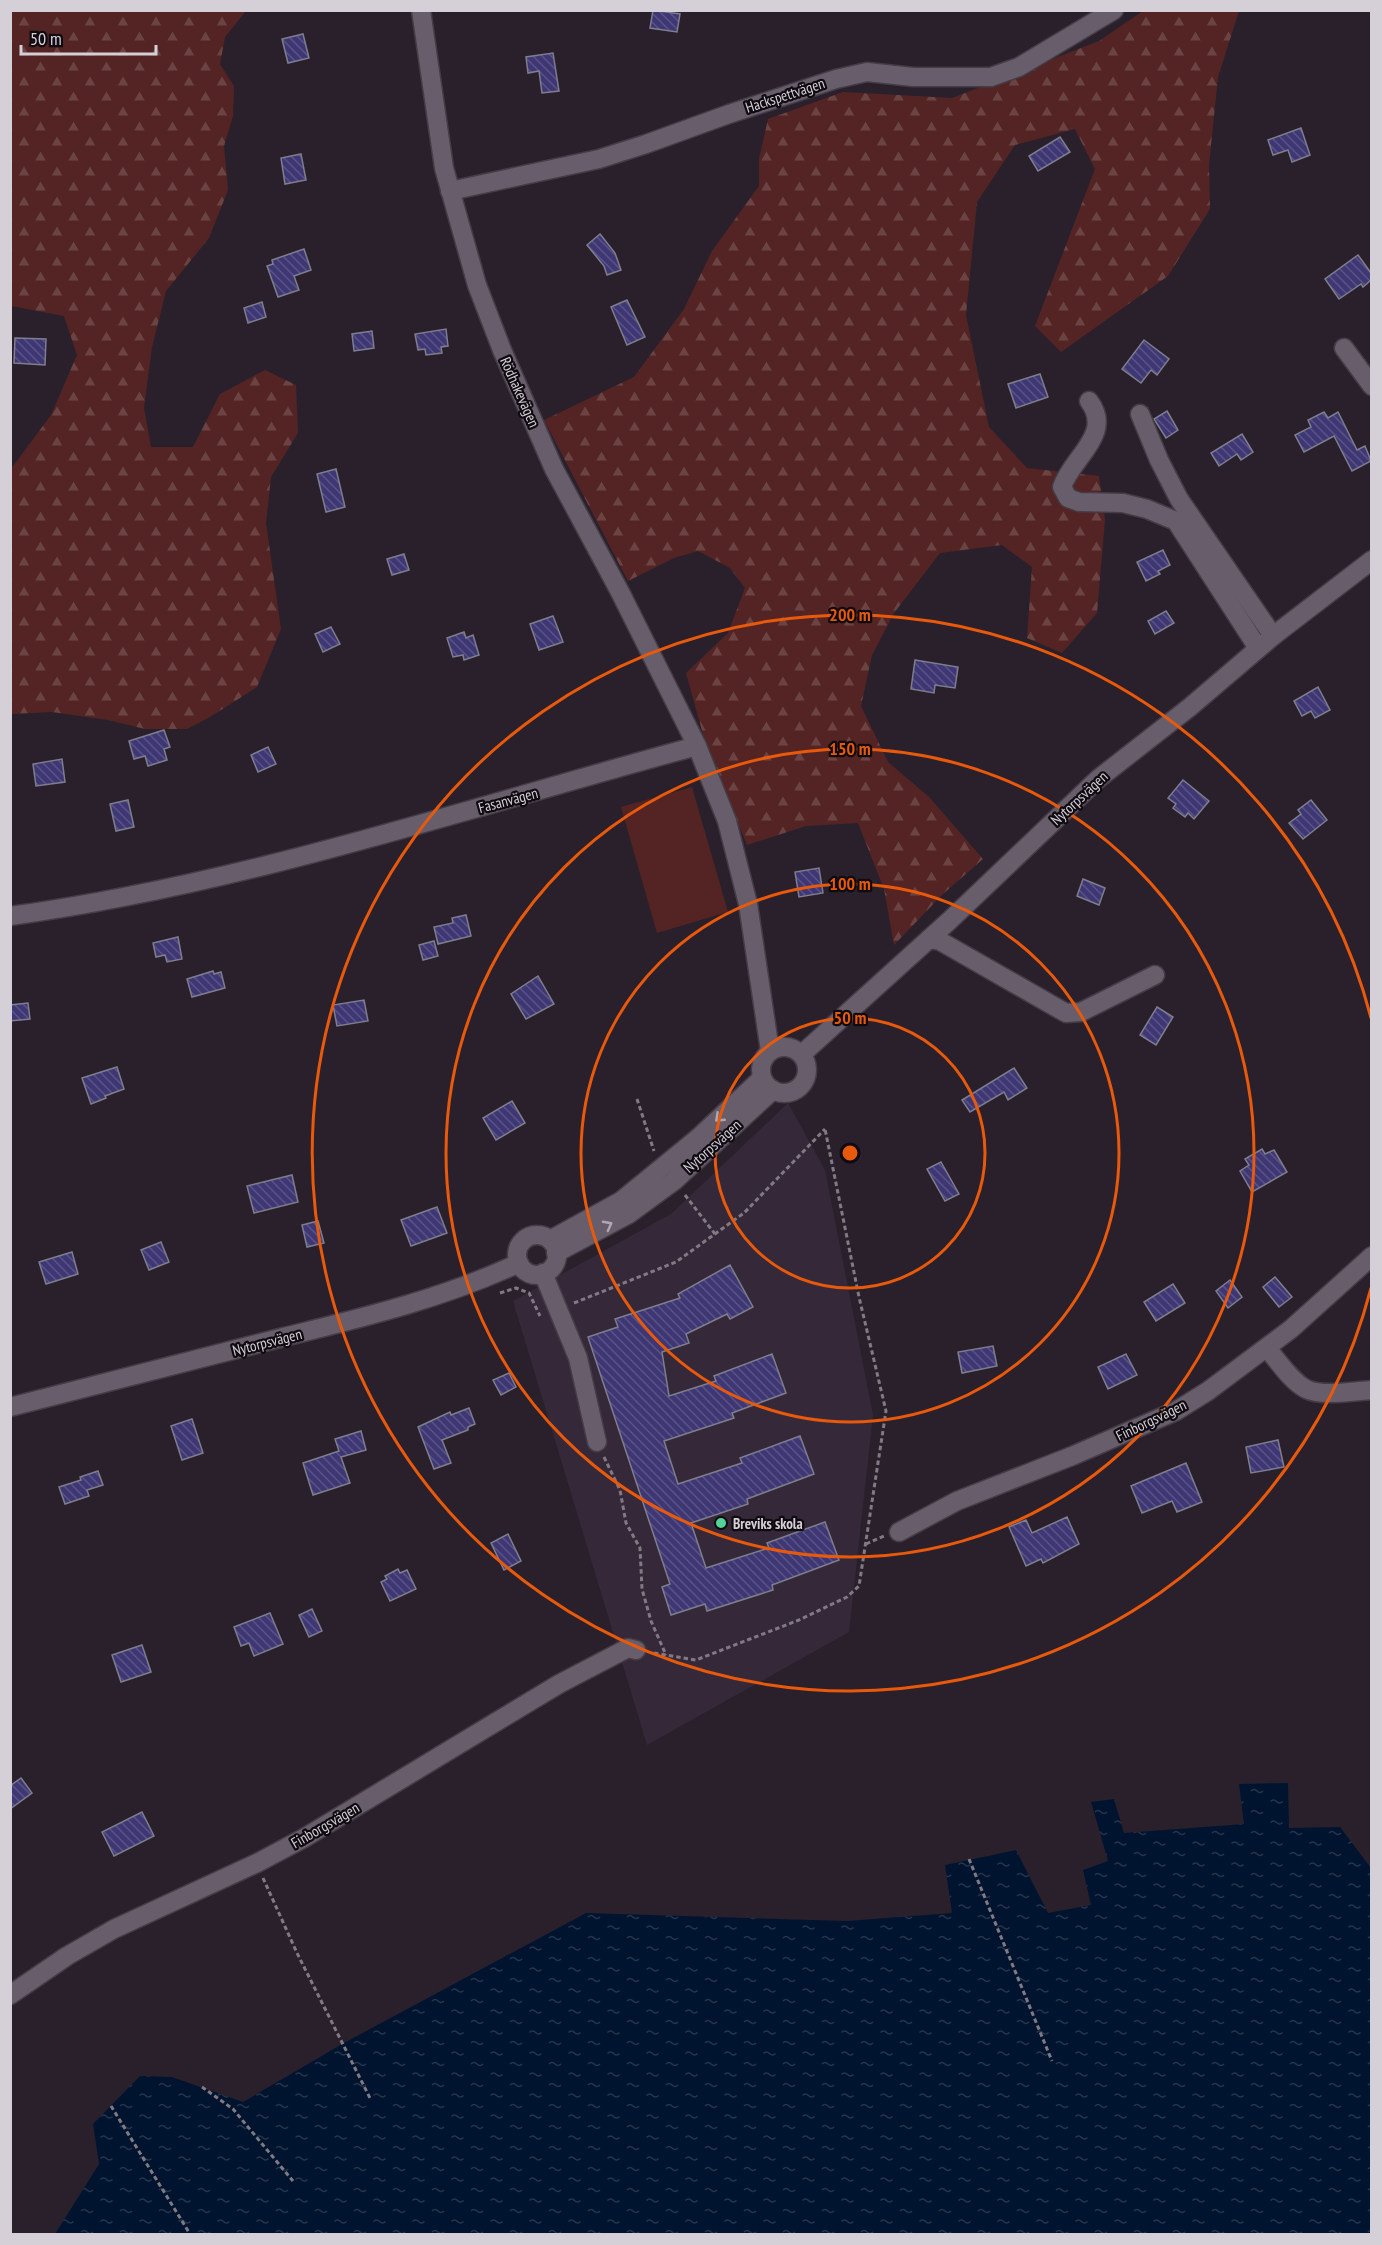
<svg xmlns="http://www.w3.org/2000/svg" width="1382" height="2245" font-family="'PT Sans Narrow',sans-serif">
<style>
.built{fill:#352939}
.forest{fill:url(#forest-firs)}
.park{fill:#532423}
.water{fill:url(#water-ripples)}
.building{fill:url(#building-back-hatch);stroke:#7e7e8d;stroke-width:1.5}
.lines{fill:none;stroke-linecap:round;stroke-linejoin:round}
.minor-casing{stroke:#443c46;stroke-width:21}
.path{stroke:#817a83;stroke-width:3;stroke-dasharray:4.5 3;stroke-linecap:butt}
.minor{stroke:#685e6b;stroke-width:18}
.oneway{stroke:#afa7b1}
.ring{fill:none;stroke:#e8590c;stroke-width:3}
.poi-dot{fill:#52d397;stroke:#0f0b10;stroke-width:2}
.labels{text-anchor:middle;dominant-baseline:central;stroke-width:4.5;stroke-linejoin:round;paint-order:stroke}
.street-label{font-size:15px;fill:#d5cfd7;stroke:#0f0b10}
.poi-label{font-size:15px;font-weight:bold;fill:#d5cfd7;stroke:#0f0b10;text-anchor:start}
.centre{fill:#e8590c;stroke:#0f0b10;stroke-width:3}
.ring-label{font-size:18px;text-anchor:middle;font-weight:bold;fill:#e8590c;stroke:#0f0b10;stroke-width:4.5;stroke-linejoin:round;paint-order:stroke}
</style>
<defs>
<pattern id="forest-firs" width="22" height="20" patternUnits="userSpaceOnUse" patternTransform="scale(1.5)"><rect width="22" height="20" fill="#532423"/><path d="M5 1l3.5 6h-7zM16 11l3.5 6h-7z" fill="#6b4342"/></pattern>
<pattern id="water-ripples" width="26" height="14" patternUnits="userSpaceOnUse" patternTransform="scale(1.5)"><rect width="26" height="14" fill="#01142f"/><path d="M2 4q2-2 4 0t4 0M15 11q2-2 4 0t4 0" fill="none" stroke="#25354c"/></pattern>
<pattern id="building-back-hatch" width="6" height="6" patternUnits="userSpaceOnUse" patternTransform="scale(1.5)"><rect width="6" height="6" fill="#3f3774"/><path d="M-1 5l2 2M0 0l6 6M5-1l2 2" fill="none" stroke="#5a5387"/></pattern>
</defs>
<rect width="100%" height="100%" fill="#29202b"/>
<polygon class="built" points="788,1103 825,1170 873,1415 849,1632 647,1745 513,1301 671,1214"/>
<g class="forest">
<polygon points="11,10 246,11 225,37 220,64 234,86 233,116 224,146 228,190 209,238 166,291 152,347 144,408 151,447 193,447 220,394 265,370 296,385 298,433 271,477 266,523 281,629 257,687 210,717 187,729 145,729 108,720 52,712 11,714 11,469 51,415 77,355 64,316 11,306 10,201 12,198 10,187"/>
<polygon points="1143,11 1239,11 1218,77 1209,165 1210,209 1168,276 1061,352 1035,326 1095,169 1075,129 1015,145 977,202 966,315 989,427 1027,468 1099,476 1105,520 1097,613 1062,653 1027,638 1032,567 1002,545 940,553 894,613 872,655 861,706 888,762 929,797 983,859 943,894 894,945 884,889 858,823 806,826 747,845 706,745 686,673 728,633 745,588 730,568 698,551 674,558 628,581 544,420 634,377 684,309 712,251 759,186 759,159 768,119 843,92 952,98 1099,41"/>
</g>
<polygon class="park" points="692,787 728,912 657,933 621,807"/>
<polygon class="water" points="1288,1783 1289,1828 1340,1827 1371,1868 1371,2234 55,2234 99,2164 93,2124 140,2076 172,2077 243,2102 344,2043 586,1913 847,1921 952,1913 945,1865 1016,1850 1048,1913 1091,1905 1083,1870 1108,1861 1091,1802 1114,1799 1124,1833 1244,1824 1239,1784"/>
<g class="building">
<polygon points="653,10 680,14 677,32 650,28"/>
<polygon points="303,34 309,58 288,63 282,39"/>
<polygon points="553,53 559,91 542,93 539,71 528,73 526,57"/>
<polygon points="1301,128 1310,155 1292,162 1288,150 1273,155 1268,140"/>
<polygon points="1060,137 1070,152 1038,171 1029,156"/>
<polygon points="301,154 306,180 285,184 281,158"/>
<polygon points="600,234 615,253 621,270 607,275 604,266 587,245"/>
<polygon points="304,249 311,270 294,276 299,290 278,297 267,266 273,264 272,260"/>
<polygon points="1358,255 1371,273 1371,280 1363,287 1361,284 1339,299 1325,279"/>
<polygon points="627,300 645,337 627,345 611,307"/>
<polygon points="262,302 266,317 248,323 244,308"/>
<polygon points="446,329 448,346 441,347 442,353 426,355 425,349 418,350 415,334"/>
<polygon points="372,331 374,348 354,351 352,334"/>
<polygon points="15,338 46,339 45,365 14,363"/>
<polygon points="1144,340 1169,359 1157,375 1151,370 1141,383 1122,369"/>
<polygon points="1040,374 1048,397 1016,408 1008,384"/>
<polygon points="1167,411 1178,430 1166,438 1154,419"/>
<polygon points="1324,412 1328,418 1338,412 1357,450 1365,446 1371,461 1352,471 1334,436 1304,452 1295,435 1311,427 1308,420"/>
<polygon points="1242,434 1253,452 1241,460 1237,454 1219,466 1211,453"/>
<polygon points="336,469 345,507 326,512 317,474"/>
<polygon points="1163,550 1170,565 1158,571 1160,574 1146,581 1137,562"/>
<polygon points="404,554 409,570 392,575 387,559"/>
<polygon points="1166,611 1174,623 1155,634 1148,621"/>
<polygon points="553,616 563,642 539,650 530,624"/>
<polygon points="331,627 340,644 323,652 315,634"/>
<polygon points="464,632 466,638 473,635 479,655 464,660 463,655 453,657 447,638"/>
<polygon points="915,660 958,667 955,688 935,685 934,693 911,689"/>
<polygon points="1318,687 1330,710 1315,718 1311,711 1302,716 1294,701"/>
<polygon points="164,730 170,747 164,749 167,760 148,766 145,756 134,759 129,741"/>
<polygon points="268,747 276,764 258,772 251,755"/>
<polygon points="62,759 65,782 36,786 33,764"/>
<polygon points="1183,780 1209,801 1194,819 1188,813 1185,817 1173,808 1176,804 1168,798"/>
<polygon points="128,800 134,827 116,831 110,804"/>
<polygon points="1311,800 1327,820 1303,839 1289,823 1301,814 1298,810"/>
<polygon points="819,868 823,893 799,897 795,872"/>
<polygon points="1083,879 1105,888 1099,905 1077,896"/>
<polygon points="466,915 471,936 438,944 434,927 453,923 452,918"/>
<polygon points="178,937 182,959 167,962 165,955 156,957 153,943"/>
<polygon points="434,941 438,956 423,960 419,945"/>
<polygon points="213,971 214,974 221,972 225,988 192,997 187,979"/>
<polygon points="538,976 554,1004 526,1019 511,994"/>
<polygon points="364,1000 368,1021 337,1026 333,1005"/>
<polygon points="28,1003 30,1019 10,1021 10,1005"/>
<polygon points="1157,1007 1173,1017 1156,1045 1140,1035"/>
<polygon points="117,1067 124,1089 105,1096 106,1098 91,1104 82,1078"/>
<polygon points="1014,1068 1027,1088 1008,1100 1004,1092 970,1112 962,1100"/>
<polygon points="512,1101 525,1123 496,1140 483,1118"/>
<polygon points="1262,1149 1265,1154 1274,1150 1287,1172 1252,1192 1240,1171 1249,1165 1245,1159"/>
<polygon points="941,1162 959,1194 945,1201 927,1169"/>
<polygon points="292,1175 298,1202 254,1213 247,1186"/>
<polygon points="437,1207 447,1233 411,1246 401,1220"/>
<polygon points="318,1221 324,1243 307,1247 302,1225"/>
<polygon points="161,1242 169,1262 149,1270 141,1250"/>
<polygon points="72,1252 78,1274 46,1284 39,1262"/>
<polygon points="730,1265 753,1307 730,1319 727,1314 686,1334 689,1343 662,1352 669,1396 716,1381 714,1376 772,1354 786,1393 732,1413 734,1418 664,1441 678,1484 742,1463 740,1458 800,1436 814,1474 747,1499 748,1504 691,1523 706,1568 769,1548 767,1543 825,1522 839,1560 772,1585 773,1590 707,1611 705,1604 671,1615 662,1587 670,1584 588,1337 618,1327 615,1319 680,1298 678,1294"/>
<polygon points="1275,1277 1292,1297 1279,1307 1263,1287"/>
<polygon points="1230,1280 1242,1297 1228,1308 1216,1291"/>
<polygon points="1173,1284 1185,1303 1156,1321 1144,1302"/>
<polygon points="993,1346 997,1366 962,1373 958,1352"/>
<polygon points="1126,1354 1137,1375 1108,1389 1098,1367"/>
<polygon points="509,1373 516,1387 501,1395 493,1380"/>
<polygon points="469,1408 475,1424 468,1427 468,1430 442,1440 451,1463 434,1469 418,1427 450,1412 451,1415"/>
<polygon points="192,1419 203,1453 182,1460 171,1426"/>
<polygon points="361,1431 366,1450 341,1457 350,1483 313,1495 303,1463 339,1451 335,1439"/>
<polygon points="1278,1440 1284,1467 1251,1473 1246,1447"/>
<polygon points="1186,1463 1202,1502 1177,1512 1172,1501 1142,1513 1131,1486"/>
<polygon points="98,1471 103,1485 87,1490 89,1496 65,1504 59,1487 81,1480 80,1477"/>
<polygon points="1067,1517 1079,1544 1043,1563 1041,1559 1026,1566 1009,1527 1026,1520 1032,1533"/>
<polygon points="508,1534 521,1561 504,1570 491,1543"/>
<polygon points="398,1569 400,1573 407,1570 416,1589 390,1601 381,1582 387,1579 385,1576"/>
<polygon points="312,1609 322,1631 309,1637 299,1615"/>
<polygon points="270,1613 283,1644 254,1656 249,1643 241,1646 234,1627"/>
<polygon points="142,1645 151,1672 121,1682 112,1655"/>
<polygon points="21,1778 32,1793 10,1809 10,1786"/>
<polygon points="142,1812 154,1836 114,1856 102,1832"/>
</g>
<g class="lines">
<defs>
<g id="minor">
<polyline points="421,10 444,168 477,285 502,350 554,469 620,592 697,746"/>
<polyline points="450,191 599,159 646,144 729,114 836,79 867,72 913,77 991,77 1019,67 1114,10"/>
<polyline points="1344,348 1372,386"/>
<path d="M 1089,401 C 1114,434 1072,457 1062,487 L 1068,498 L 1079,502 L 1123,503 L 1147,509 L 1176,521 L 1258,648"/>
<polyline points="1140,414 1159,460 1179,499 1273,636"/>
<path d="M 10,916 C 244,884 470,807 697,746 L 727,821 L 748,904 L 770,1051"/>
<polyline points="929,939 940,941 1066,1013 1081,1012 1155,975"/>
<circle cx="784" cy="1070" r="23"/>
<polyline points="802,1054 949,921 1098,779 1190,707 1273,636 1372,560"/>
<circle cx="537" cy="1255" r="20"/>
<polyline points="550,1240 621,1201 698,1138 762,1078"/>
<polyline points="556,1253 629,1214 674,1181 773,1090"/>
<polyline points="543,1273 578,1358 597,1442"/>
<path d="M 1267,1348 C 1278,1361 1291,1381 1306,1389 C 1322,1397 1354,1391 1372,1390"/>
<path d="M 10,1407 C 100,1384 190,1361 280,1338 C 361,1318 442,1299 519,1263"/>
<polyline points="899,1532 957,1501 1072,1456 1176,1411 1208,1391 1291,1329 1372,1256"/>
<polyline points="10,1995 67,1956 114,1929 257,1863 304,1838 559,1684 628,1648 636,1650"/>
</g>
</defs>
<use href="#minor" class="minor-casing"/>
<g class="path">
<polyline points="637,1099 654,1151"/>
<polyline points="685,1195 715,1234"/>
<polyline points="500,1293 516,1288 529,1293 540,1316"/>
<polyline points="574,1303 676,1262 744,1213 825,1129"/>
<polyline points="604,1457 620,1490 626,1523 640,1548 642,1589 651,1621 666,1655"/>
<polyline points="866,1544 884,1536"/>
<polyline points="654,1653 696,1660 799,1620 847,1597 859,1586 886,1411 859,1297 825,1129"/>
<polyline points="969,1859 1052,2061"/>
<polyline points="263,1878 297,1953 371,2100"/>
<polyline points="202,2087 233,2109 293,2181"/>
<polyline points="111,2106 190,2234"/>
</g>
<use href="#minor" class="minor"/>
</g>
<defs><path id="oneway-chevron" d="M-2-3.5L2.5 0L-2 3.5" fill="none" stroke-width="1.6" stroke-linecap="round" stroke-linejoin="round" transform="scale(1.5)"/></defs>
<g class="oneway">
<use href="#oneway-chevron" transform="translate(719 1118) rotate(137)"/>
<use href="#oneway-chevron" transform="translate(608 1225) rotate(-28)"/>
</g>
<g class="ring">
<circle cx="850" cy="1153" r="135"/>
<circle cx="850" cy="1153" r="269"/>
<circle cx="850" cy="1153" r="404"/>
<path d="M1371 1288A538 538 0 1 1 1371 1018"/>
</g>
<circle class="poi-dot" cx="721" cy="1523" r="6"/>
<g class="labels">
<g class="street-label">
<text transform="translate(785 95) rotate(-18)">Hackspettvägen</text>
<text transform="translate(520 392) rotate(66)">Rödhakevägen</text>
<text transform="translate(1079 798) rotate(-43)">Nytorpsvägen</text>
<text transform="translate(508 800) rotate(-15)">Fasanvägen</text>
<text transform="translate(712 1146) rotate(-42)">Nytorpsvägen</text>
<text transform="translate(267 1342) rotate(-14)">Nytorpsvägen</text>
<text transform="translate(1151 1420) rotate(-26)">Finborgsvägen</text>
<text transform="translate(325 1825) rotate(-30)">Finborgsvägen</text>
</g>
<g class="poi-label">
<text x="733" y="1523">Breviks skola</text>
</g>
</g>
<circle cx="850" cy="1153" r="9" class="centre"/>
<g class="ring-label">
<text x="850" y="621">200 m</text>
<text x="850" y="755">150 m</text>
<text x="850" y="890">100 m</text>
<text x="850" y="1024">50 m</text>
</g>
<rect width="1382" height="2245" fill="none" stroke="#d5cfd7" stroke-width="24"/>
<path d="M21 45v9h135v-9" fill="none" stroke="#d5cfd7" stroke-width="3"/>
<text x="30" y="45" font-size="18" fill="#d5cfd7" stroke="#0f0b10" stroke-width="4.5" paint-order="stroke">50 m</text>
</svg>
